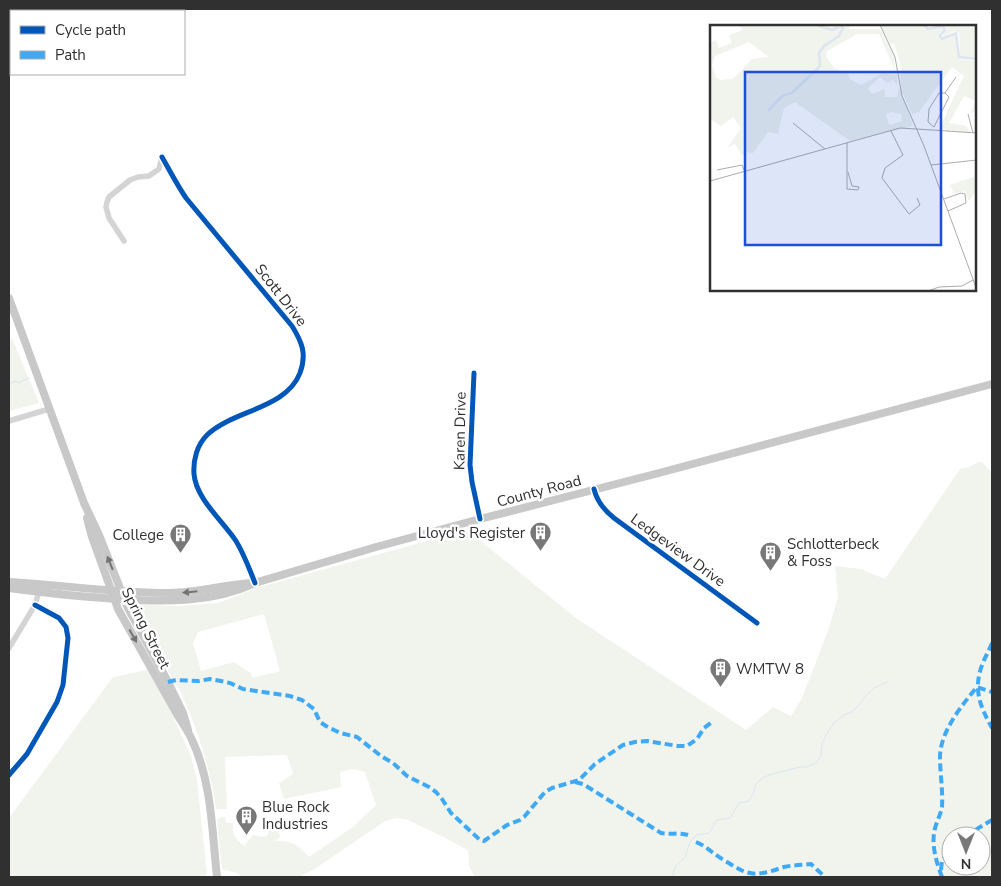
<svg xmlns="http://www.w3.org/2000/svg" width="1001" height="886" font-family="'Nunito Sans',sans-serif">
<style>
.green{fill:#f0f4ed;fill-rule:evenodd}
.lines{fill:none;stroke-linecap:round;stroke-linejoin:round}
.stream{stroke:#dce5f0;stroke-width:1}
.minor{stroke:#d4d4d4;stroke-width:5.5}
.major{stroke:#c8c8c8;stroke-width:8}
.quiet{stroke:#3fa9f5;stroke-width:4;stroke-dasharray:8 4;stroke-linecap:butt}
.cycleway-casing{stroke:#fff;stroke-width:8}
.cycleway{stroke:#0057b8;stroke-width:5}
.oneway{fill:#747474}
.labels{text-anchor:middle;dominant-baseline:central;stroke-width:5;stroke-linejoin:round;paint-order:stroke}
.street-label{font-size:15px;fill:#303030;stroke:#fff}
.poi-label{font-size:15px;fill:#303030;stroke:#fff;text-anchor:start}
.inset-river{fill:none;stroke:#dce5f0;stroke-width:2.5}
.inset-road{fill:none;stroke:#acacac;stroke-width:1}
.view{fill:#1d4ed8;fill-opacity:0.15;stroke:#1d4ed8;stroke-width:2.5}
.inset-edge{fill:none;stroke:#303030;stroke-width:2.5}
</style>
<rect width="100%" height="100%" fill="#fff"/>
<g class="green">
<polygon points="12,338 39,403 9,411 9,345"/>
<path d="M 978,462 L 982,462 L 990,471 L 992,472 L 992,877 L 475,877 L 469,866 L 468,850 L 437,834 L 408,820 L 397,818 L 385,821 L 316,868 L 299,877 L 242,877 L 237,873 L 222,869 L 217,821 C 218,818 221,817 225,817 L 226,822 L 228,823 L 233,823 C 232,834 235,839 244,846 L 253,835 L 263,837 L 267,836 L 269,831 L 278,829 L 280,837 L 275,841 C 293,841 297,844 309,857 L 353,827 L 376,805 L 365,772 L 353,769 L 340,772 L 341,787 L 284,799 L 279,783 L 293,774 L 287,755 L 225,757 L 227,809 L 216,809 C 210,766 197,729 180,690 L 175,684 L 136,610 L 142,605 L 180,606 L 218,603 L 256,588 L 467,530 L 576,618 L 746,730 L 773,707 L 791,716 L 802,698 L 828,631 L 838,597 L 835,566 L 861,569 L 885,579 L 960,469 L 969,467 ZM 264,614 L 280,671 L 252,678 L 251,673 L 234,662 L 201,671 L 193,643 L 198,632 ZM 951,836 L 981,836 L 981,866 L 951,866 Z"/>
<polygon points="147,670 166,701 191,756 197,780 207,875 198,877 9,877 9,818 113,677"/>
</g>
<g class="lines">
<g class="stream">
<polyline points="9,384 16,381 18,383 29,378"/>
<polyline points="672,877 676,866 685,857 690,842 696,835 709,833 717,820 730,818 739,803 749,801 753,794 756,784 761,779 769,775 800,767 807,767 816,763 821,756 822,744 827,733 834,723 844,715 852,712 860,704 865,697 874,688 887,682"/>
</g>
<g class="minor">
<path d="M 162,157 C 170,171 177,185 186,198 L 292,326 C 302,342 307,354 300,373 C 286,409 233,410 207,435 C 197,445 193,460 194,474 C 196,499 223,521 236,541 C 244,554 249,568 255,583"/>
<polyline points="124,241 109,218 106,207 107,202 109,197 130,180 138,177 149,176 159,169 162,157"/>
<polyline points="474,373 470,465 472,482 480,519"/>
<polyline points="9,421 49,409"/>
<path d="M 594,489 C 597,502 604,510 614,518 L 757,623"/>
<polyline points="9,648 35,605 40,588"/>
<polyline points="9,775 27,754 57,702 63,685 68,638 66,627 59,618 35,605"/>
</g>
<g class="major">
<polyline points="9,298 84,503 99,535 127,606 168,682 183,713 188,730"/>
<path d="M 87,518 L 92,537 L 118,609 L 178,716 C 183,724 188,731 192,740 C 212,782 212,832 217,877"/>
<path d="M 9,582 C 62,585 116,593 170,593 C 197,593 223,585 250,583"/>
<path d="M 9,588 C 46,593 82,597 119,599 C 165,602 212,603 255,583 L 376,547 L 480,519 L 659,473 L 992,384"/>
</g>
<g class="quiet">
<path d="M 992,643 C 989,651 985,657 982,665 C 973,690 980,706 992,728"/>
<polyline points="168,682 176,680 199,681 210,679 221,681 230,683 243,689 290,696 302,700 314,709 320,722 326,726 340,733 357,737 381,756 393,763 407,776 429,787 436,792 442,799 451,813 480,840 484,841 507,825 520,820 524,817 545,792 552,788 579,780 595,764 623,745 635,742 647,741 678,746 687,746 697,739 704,728 712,722"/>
<path d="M 575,782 L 583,784 L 661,833 C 670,835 679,832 688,835"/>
<polyline points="965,836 992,820"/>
<path d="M 696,842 C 703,845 707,848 712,852 C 720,858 730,864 739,869 C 755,878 768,872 784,867 C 793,865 802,865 811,864 L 825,877"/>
<polyline points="941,870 942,860 951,849"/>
<path d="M 942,877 C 936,861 930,842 936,825 C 938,819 941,813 942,807 C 943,790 940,773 940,757 C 940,732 962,705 977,687 L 992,692"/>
</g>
<defs>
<g id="cycleway">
<path d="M 162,157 C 170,171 177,185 186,198 L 292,326 C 302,342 307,354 300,373 C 286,409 233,410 207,435 C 197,445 193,460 194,474 C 196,499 223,521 236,541 C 244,554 249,568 255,583"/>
<polyline points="474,373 470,465 472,482 480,519"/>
<path d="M 594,489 C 597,502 604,510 614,518 L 757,623"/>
<polyline points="9,775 27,754 57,702 63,685 68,638 66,627 59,618 35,605"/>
</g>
</defs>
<use href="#cycleway" class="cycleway-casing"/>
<use href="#cycleway" class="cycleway"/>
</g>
<defs><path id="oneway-solid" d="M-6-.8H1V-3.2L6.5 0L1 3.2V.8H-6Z" transform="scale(1.25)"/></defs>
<g class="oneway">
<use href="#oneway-solid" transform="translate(110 563) rotate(-112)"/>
<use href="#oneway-solid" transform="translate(190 592) rotate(174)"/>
<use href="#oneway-solid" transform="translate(133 636) rotate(61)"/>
</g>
<defs>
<symbol id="building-pin" viewBox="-11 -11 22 30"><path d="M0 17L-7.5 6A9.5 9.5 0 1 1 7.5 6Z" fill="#787878" stroke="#fff"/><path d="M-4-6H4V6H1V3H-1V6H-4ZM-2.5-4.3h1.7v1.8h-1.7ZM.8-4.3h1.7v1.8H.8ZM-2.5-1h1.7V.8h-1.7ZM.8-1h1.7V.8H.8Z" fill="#fff"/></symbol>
</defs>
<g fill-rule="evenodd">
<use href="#building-pin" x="528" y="520" width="25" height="34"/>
<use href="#building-pin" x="168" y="522" width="25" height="34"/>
<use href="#building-pin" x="758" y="540" width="25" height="34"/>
<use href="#building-pin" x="708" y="656" width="25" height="34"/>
<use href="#building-pin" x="234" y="804" width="25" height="34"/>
</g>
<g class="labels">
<g class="street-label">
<text transform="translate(281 295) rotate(52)">Scott Drive</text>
<text transform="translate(460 431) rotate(-89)">Karen Drive</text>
<text transform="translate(539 491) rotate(-15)">County Road</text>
<text transform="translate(678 550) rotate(36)">Ledgeview Drive</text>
<text transform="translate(146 628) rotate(63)">Spring Street</text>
</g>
<g class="poi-label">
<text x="525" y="533" text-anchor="end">Lloyd's Register</text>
<text x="164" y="535" text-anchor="end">College</text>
<text x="787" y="544">Schlotterbeck<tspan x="787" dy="17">&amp; Foss</tspan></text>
<text x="736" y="669">WMTW 8</text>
<text x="262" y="807">Blue Rock<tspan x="262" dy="17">Industries</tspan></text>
</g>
</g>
<g transform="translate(710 25)">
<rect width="266" height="266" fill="#fff"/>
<path d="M 28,0 L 140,0 L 139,4 L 170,4 L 184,31 L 185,45 L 169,9 L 147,9 L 117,26 L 116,31 L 124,43 L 138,48 L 140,54 L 151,60 L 173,48 L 187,50 L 187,60 L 183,55 L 177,58 L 170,52 L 158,63 L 162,69 L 175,64 L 175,72 L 187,72 L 189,62 L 203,101 L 140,116 L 85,77 L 74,83 L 68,109 L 58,107 L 43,128 L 36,127 L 32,131 L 25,119 L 17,123 L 31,103 L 23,92 L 11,101 L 0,94 L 0,18 L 6,15 L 9,23 L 22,18 L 19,10 L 33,5 ZM 39,17 L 59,32 L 42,34 L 23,54 L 10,55 L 6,52 L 2,40 L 5,31 ZM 181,87 L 191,89 L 192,96 L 179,100 L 176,89 ZM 177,0 L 213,0 L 219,5 L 231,1 L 234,5 L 229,12 L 232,15 L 246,8 L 249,34 L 266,36 L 266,85 L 260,89 L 266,76 L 254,71 L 239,98 L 256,101 L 261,108 L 229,104 L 254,51 L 242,42 L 209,87 L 202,89 L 192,67 L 190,49 L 193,48 L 184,18 L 180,19 L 171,2 ZM 233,0 L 266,0 L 266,34 L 250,32 L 249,8 L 244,6 L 232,13 L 237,4 ZM 266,151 L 266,166 L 259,176 L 254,166 L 244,169 L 240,160 Z" fill="#f0f4ed" fill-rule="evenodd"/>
<path class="inset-river" d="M 214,0 L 218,4 L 233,1 L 235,5 L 230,11 L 232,14 L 246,8 L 249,32 L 267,34M 109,1 L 122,5 L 129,2M 58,86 L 72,71 L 82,68 L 110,41 L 109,28 L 114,21 L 129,11 L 133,3 L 130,0"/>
<path class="inset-road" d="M 170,0 L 185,32 L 192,71 L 214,121 L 267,265M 235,68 L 246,52M 258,89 L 263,108M 83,98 L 115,124M 224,102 L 218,97 L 219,84 L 229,68 L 235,68M 224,102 L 239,72 L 235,68M 181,106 L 193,130 L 175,143 L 172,153 L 199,189 L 210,180 L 207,173M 237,106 L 267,108M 137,118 L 137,164 L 148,165 L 149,162 L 142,161 L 138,147M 221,140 L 267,135M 7,145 L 32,140 L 34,145M 0,156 L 190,103 L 238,106M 234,174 L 251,168 L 255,169 L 256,178 L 238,186M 218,266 L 229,262 L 252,261 L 263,255"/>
<path class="view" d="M 35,47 L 231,47 L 231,220 L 35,220 Z"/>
<rect width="266" height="266" class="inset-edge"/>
</g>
<rect width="1001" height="886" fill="none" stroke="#303030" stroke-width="20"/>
<rect x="10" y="10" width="175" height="65" fill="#ffffff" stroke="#acacac"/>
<rect x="20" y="26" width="25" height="8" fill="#0057b8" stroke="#acacac"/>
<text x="55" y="35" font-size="15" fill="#303030">Cycle path</text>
<rect x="20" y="51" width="25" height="8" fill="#3fa9f5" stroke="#acacac"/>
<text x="55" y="60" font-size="15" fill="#303030">Path</text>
<g transform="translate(966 851) rotate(180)"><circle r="24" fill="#ffffff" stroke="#acacac"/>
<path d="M0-4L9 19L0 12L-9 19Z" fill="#787878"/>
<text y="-8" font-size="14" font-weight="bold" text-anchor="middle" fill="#303030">N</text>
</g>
</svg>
